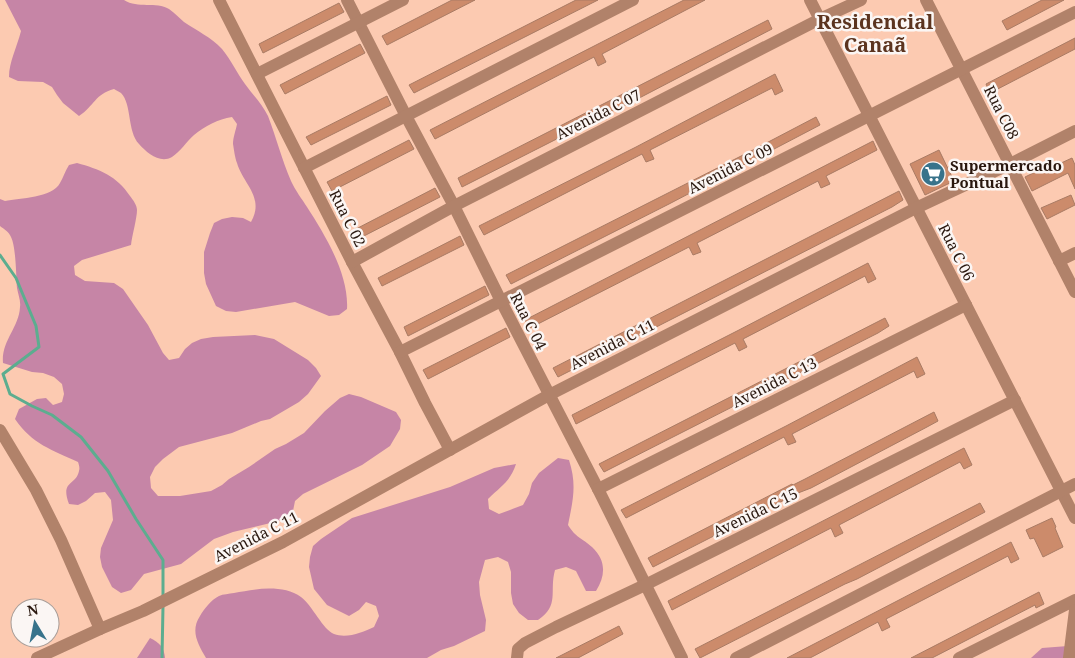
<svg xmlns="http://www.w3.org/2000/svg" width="1075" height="658" font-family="'Noto Serif',serif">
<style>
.forest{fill:#c685a6}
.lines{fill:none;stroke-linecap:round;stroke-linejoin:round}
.stream{stroke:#5cad8f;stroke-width:3}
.building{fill:#cc8b6b;stroke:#a97b64}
.minor{stroke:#b1826a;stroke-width:12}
.labels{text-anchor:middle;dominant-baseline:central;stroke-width:5;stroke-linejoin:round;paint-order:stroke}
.street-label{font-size:15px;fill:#29170e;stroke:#fbf6f4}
.poi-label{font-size:15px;font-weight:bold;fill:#29170e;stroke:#fbf6f4;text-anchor:start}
.district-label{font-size:20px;font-weight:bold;fill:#5c341f;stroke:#fbf6f4}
</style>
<rect width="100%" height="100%" fill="#fccab1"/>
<g class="forest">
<path d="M 5,0 L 124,0 C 138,9 156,1 169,9 C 175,13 179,18 184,22 C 197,31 211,37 222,49 C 231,60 237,73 245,84 C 253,95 262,104 268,116 C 276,137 282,160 291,181 C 295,190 302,199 307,207 C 325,235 349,274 347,309 L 339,315 L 329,316 L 295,302 L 236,312 L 226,311 L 216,306 L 206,284 L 204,273 L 204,252 L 210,233 L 214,223 L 222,219 L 232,217 L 243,218 L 251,222 C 265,197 243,184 237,163 C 235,158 234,150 233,144 C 233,137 236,130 237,124 L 232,117 C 218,119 205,126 194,135 C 187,141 180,152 172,157 C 160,164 147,153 139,144 C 127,131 132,104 121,93 C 119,92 116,90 114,89 C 95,94 94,106 79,116 L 63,103 L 57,95 L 52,87 L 43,82 L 18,81 L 9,77 C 9,62 17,47 21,31 Z"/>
<path d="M 77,163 C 99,169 117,176 130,196 C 133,200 137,205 137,210 C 137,218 132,236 131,245 L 82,260 L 74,266 L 75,275 L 85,281 L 114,283 L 123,289 L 148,325 L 163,353 L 169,360 L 179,358 L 185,349 L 192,343 L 201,339 L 213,337 L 255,335 L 274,339 L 308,360 L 316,368 L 321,376 L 308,394 L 299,402 L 270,419 L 261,421 L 232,433 L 179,447 L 163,459 L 155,467 L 150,477 L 151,488 L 158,496 L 180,496 L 211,491 L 222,485 L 229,479 L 249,467 L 275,449 L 286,444 L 304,433 L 325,411 L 340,398 L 349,394 L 361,397 L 396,412 L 401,420 L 400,429 L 390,446 L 362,465 L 303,494 L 295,501 L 293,511 L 287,519 L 233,532 L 214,539 L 181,564 L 144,574 L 131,590 L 121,593 L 112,587 L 102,567 L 100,557 L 101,548 L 113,520 L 111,500 L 105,492 L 95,493 L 86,501 L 78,505 L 69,504 C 60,480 76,486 79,471 C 80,468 79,465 78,462 C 52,450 32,444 15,419 L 19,409 L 37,399 L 46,398 L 53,405 L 62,402 L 64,394 L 62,384 L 54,377 L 43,373 L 32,372 L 3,363 C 1,341 19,328 20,307 C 21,301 18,294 17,288 C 16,275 16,247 11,237 C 9,232 4,229 0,226 L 0,199 L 5,201 C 20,198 52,198 60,183 C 63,178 65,171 69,165 Z"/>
<path d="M 558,458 L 569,460 C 577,485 573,500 568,525 C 576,538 582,538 592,547 C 606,560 606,575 596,591 L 586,591 L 576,571 L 566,567 L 555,570 C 549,592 560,605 538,620 L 528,620 L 519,613 L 513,604 L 511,593 L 511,572 L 508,562 L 498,557 L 485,560 L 479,582 L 480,595 L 486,620 L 485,631 L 454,646 L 441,650 L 427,658 L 206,658 C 198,644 190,631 200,616 C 204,609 211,600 219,596 C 223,594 229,594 234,593 C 254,589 283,584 301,597 C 312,605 323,630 334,634 C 347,639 363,632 374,627 L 379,616 L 376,606 L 366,602 L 359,610 L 349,616 L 327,605 L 314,589 L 309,567 L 310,557 L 313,546 L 321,539 L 352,518 L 450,487 L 494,468 L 516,464 C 510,482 501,486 488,499 L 489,509 L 499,514 L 523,505 L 529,494 L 532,483 L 539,473 Z"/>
<path d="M 150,638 C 160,643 164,647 165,658 L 137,658 Z"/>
<polygon points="1068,646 1070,658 1031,658 1042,648"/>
</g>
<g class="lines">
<g class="stream">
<polyline points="0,255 16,278 36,326 39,347 3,374 10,394 32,406 52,415 81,437 108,471 136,519 163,560 163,597"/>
<polyline points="162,658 163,606"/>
</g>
</g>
<g class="building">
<polygon points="452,0 475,0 387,45 382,36"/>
<polygon points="576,0 598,0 414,93 409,85"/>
<polygon points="684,0 705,0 602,54 606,62 598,66 594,57 435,139 430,130"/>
<polygon points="1042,0 1064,0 1007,30 1002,21"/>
<polygon points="339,3 344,12 263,53 259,44"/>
<polygon points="768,20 772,29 620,108 608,113 462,187 458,178"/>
<polygon points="1075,38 1075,49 990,93 986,84"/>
<polygon points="360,44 365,53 285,94 280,85"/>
<polygon points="775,74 783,91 775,95 772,88 650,150 654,159 646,162 642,154 484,235 479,226 636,147"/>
<polygon points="387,96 391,105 311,145 306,137"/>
<polygon points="816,117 820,125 669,204 511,284 506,275 753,150"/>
<polygon points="409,140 414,149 332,191 327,182"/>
<polygon points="873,141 877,150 826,176 830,184 821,188 818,181 697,243 701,252 693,255 689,247 530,328 525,320"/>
<polygon points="939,150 954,181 925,195 910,164"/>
<polygon points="1072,158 1075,165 1075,189 1068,173 1032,191 1025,177 1058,161 1059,164"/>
<polygon points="435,188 440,197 358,239 354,230"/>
<polygon points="899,191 903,200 892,207 558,377 553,368"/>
<polygon points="1071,195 1075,205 1047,219 1041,208"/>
<polygon points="460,236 464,245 382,286 378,278"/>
<polygon points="868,263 876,279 868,283 865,276 743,339 747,347 739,351 735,343 576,424 572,415 737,331"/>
<polygon points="485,286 489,295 408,336 404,327"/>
<polygon points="885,318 889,326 878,333 604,472 599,464"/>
<polygon points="506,328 510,337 428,379 423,370"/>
<polygon points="917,357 925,374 917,378 914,371 792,434 796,442 788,445 784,437 626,518 621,510 786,426"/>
<polygon points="934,412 938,421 927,427 811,488 798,493 653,567 648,558 792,484 793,485 805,479"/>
<polygon points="964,448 972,465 964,469 960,462 839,525 843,533 835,537 831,528 672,610 668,601"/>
<polygon points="980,503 985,512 857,579 845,584 700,658 695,649"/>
<polygon points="1052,518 1056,527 1055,528 1063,547 1043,557 1034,538 1030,539 1026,530"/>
<polygon points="1011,542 1019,559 1011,563 1008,556 886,619 890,627 882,631 878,622 810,658 787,658"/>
<polygon points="1039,592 1044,604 1036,608 1035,605 932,658 911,658"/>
<polygon points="619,626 623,634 578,658 556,658"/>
</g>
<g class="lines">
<g class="minor">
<polyline points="219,0 352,262 400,352 425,403 450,450"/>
<polyline points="347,0 406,116 454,206 501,301 598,489 682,658"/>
<polyline points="810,0 1075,518"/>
<polyline points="926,0 1075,292"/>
<polyline points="257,74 403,0"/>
<polyline points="304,168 633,0"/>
<polyline points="1059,261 1075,253"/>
<polyline points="352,262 454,206 820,19 861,0"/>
<polyline points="400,352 1075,12"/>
<polyline points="0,430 36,490 61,540 100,629"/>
<polyline points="598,489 966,305"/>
<polyline points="37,658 100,629 143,611 283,542 549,395 916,208 1010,164 1075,131"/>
<polyline points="517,658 518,649 525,643 556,627 645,585 1015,400"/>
<polyline points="736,658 1075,484"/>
<polyline points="959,658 1075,600"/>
<polyline points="1069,658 1075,610"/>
</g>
</g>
<defs>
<symbol id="supermarket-disc" viewBox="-11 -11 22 22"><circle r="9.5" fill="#38738b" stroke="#fbf6f4"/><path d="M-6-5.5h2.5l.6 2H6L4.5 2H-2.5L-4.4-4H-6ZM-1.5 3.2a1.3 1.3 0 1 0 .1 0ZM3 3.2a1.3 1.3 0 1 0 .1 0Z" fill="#fff"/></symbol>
</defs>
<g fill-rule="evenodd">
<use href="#supermarket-disc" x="919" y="160" width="28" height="28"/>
</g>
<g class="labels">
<g class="street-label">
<text transform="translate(1002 112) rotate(63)">Rua C08</text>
<text transform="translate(598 114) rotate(-27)">Avenida C 07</text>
<text transform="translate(730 168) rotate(-27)">Avenida C 09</text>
<text transform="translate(348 218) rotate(63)">Rua C 02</text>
<text transform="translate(957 252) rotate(63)">Rua C 06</text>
<text transform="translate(529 321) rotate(63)">Rua C 04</text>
<text transform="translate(612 344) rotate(-27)">Avenida C 11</text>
<text transform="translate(774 382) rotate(-27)">Avenida C 13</text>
<text transform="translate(755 512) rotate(-26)">Avenida C 15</text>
<text transform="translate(256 536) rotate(-27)">Avenida C 11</text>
</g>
<g class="poi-label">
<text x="950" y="165">Supermercado<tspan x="950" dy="17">Pontual</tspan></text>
</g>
<g class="district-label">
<text x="875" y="21">Residencial<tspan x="875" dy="23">Canaã</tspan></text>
</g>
</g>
<g transform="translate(35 623) rotate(350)"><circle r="24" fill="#fbf6f4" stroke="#a79d98"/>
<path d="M0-4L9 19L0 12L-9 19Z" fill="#38738b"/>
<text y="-8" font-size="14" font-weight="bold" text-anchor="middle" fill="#29170e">N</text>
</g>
</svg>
